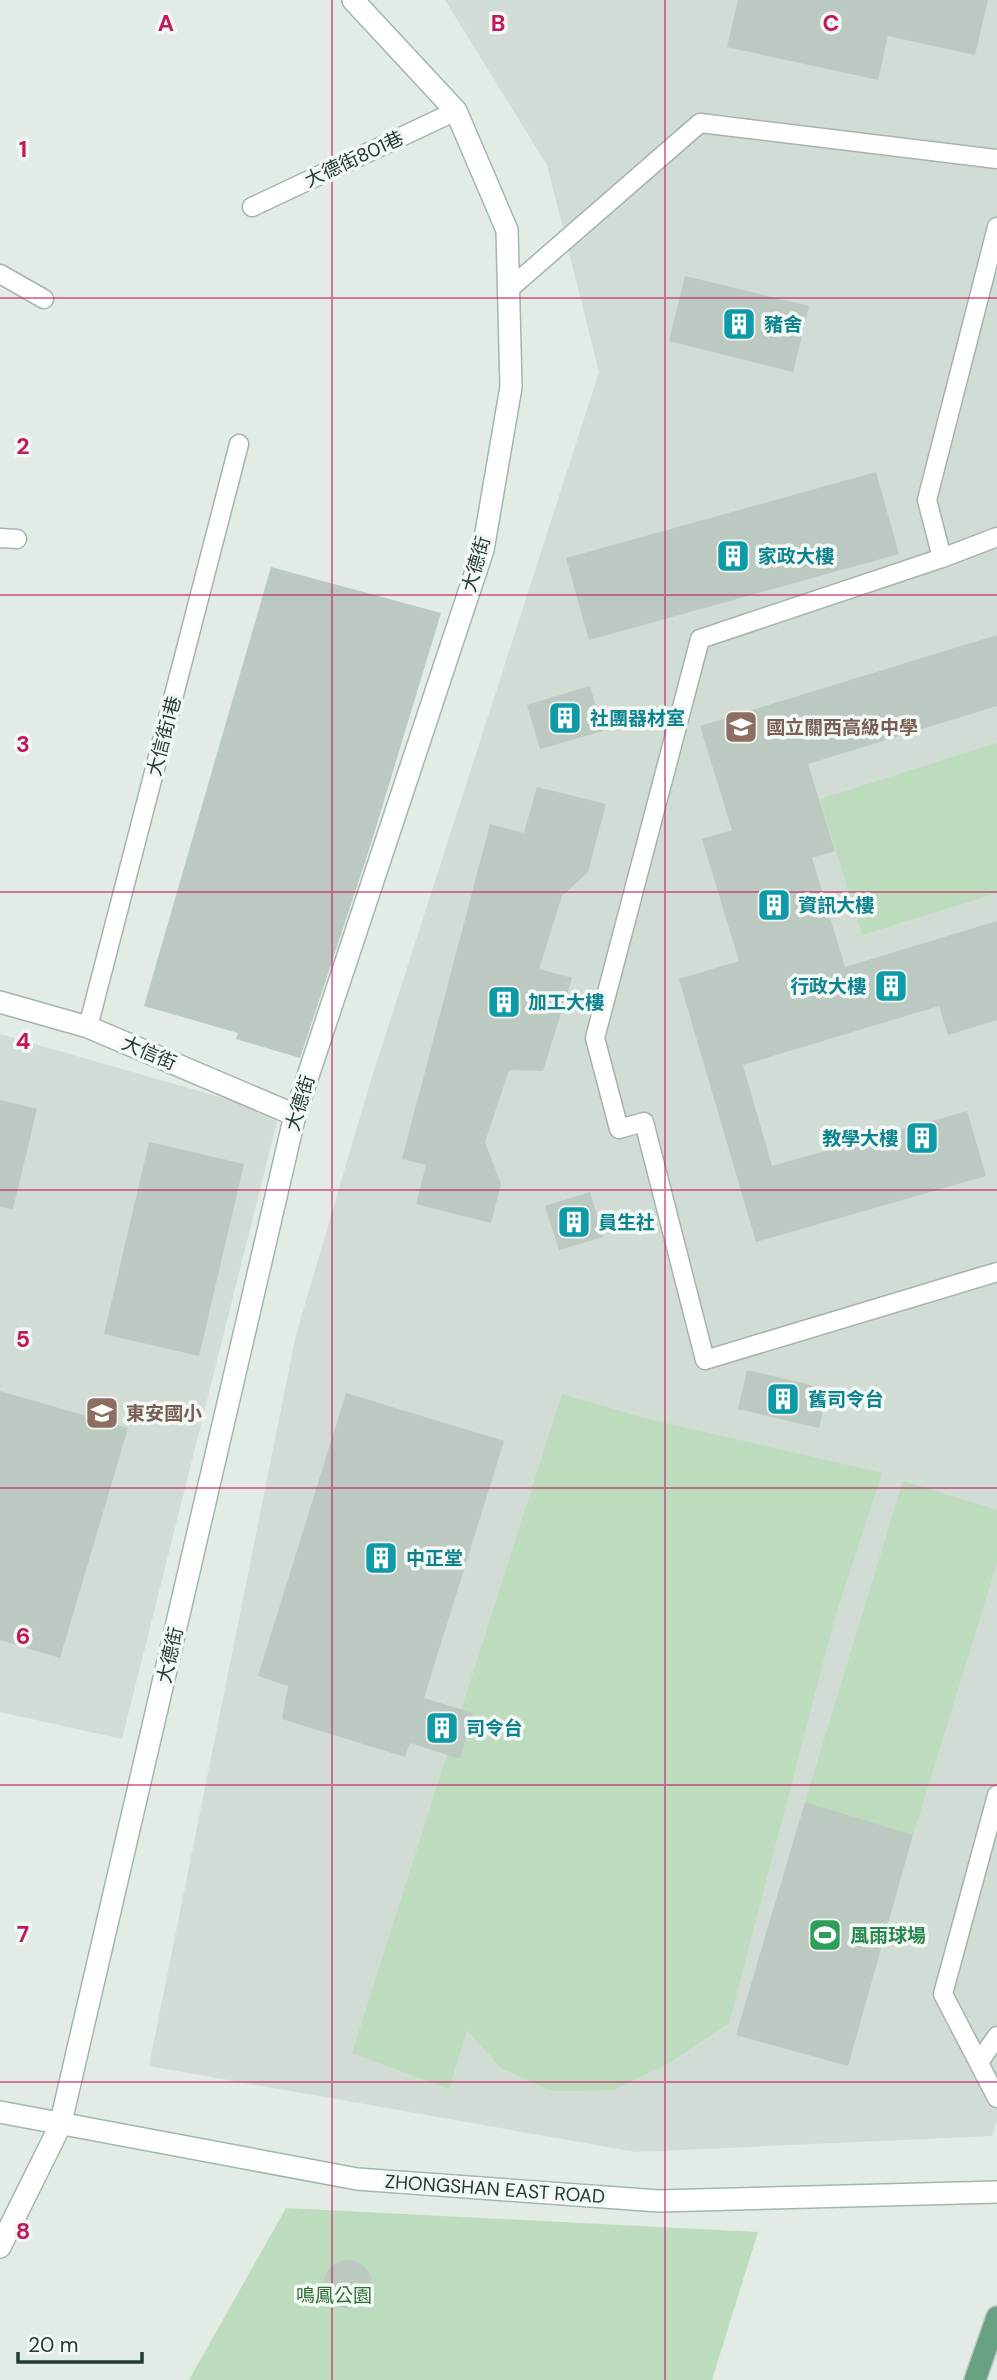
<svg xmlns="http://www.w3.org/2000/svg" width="997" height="2380" font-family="'DM Sans','Noto Sans TC',sans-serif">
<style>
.built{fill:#d0dcd4}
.green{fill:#bcdcbd}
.building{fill:#bbc9c0}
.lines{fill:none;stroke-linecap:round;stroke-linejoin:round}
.lane-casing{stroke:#a5b4ab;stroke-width:21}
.street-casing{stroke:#a5b4ab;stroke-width:24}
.secondary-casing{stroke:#a1b7aa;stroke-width:24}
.primary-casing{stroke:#c1c8c5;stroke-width:24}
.lane{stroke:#fff;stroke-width:18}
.street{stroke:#fff;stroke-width:21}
.secondary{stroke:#fff;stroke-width:21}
.primary{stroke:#68a084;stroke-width:21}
.grid{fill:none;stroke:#c2185b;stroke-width:2;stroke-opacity:0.55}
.labels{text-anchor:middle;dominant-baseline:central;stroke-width:7;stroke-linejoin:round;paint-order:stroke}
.street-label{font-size:19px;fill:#233c2f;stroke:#f3f8f4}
.culture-label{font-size:19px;font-weight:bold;fill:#0d838f;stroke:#f3f8f4;text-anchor:start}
.education-label{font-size:19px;font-weight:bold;fill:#785e54;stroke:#f3f8f4;text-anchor:start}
.leisure-label{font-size:19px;font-weight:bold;fill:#27864d;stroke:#f3f8f4;text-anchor:start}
.park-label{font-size:19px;fill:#2e7138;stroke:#f3f8f4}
.grid-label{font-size:23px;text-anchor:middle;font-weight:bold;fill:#c2185b;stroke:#f3f8f4;stroke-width:7;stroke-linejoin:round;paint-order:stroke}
</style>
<rect width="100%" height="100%" fill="#e2ece5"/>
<g class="built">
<polygon points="445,0 997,0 997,2122 992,2136 636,2152 149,2066 296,1335 370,1083 599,372 547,165"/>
<polygon points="0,1034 279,1114 122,1739 0,1712"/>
</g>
<g class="green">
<polygon points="997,743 997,893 862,935 820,799"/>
<polygon points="562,1394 648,1419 882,1473 835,1617 729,2023 671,2062 614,2090 552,2091 501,2068 467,2030 449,2089 352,2053"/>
<polygon points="903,1481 997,1510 997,1563 913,1835 805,1802"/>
<polygon points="286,2208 758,2232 712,2380 189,2380"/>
</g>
<g class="building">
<polygon points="738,0 988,0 975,55 888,36 878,80 727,47"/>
<polygon points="685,276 809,306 793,372 669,341"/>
<polygon points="876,472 899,554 589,640 566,558"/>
<polygon points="271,567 441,613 370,847 300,1058 236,1039 238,1033 144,1006"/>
<polygon points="997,635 997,706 808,764 835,851 812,858 845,967 997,921 997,1020 948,1035 939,1006 743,1065 772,1166 967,1111 986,1176 756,1242 679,979 739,961 702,839 732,830 700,726"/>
<polygon points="590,686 603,731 540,749 527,705"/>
<polygon points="537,787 606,804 588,872 562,896 539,969 572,978 543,1071 509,1070 485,1142 501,1184 491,1223 416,1204 426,1165 402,1159 490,824 524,833"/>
<polygon points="0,1100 37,1109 13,1209 0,1207"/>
<polygon points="149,1142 244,1164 199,1356 104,1334"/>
<polygon points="590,1192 603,1237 559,1250 545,1206"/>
<polygon points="747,1370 828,1389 819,1428 738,1409"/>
<polygon points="0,1391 128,1428 60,1658 0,1640"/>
<polygon points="346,1393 504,1441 424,1698 473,1713 460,1759 410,1743 405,1757 282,1719 288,1686 258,1676"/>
<polygon points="805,1802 913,1835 848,2066 736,2035"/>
<circle cx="348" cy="2284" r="24"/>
</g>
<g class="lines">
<defs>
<g id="lane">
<polyline points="252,207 456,111"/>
<polyline points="997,227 927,500 942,558 700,639 595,1038 619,1129 644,1122 705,1360 997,1272"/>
<polyline points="0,274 44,299"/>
<polyline points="508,290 700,123 997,159"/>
<polyline points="0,538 17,539"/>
<polyline points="942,558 997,537"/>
<polyline points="88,1027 239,444"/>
<polyline points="997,1795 943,1994 997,2098"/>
<polyline points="980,2061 997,2036"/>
</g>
<polyline id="street" points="0,1002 88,1027 295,1115"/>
<g id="secondary">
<polyline points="0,2112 357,2179 659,2201 997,2192"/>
<polyline points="0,2247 60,2126 295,1115 483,550 511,387 507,230 456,111 353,0"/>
</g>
<polyline id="primary" points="975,2380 997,2317"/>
</defs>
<use href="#lane" class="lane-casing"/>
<use href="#street" class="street-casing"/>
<use href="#secondary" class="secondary-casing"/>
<use href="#primary" class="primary-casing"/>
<use href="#lane" class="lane"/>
<use href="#street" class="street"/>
<use href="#secondary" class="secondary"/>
<use href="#primary" class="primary"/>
</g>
<path class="grid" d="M 332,0 L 332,2380M 665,0 L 665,2380M 0,298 L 997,298M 0,595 L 997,595M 0,892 L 997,892M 0,1190 L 997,1190M 0,1488 L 997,1488M 0,1785 L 997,1785M 0,2082 L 997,2082"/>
<defs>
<symbol id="building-square" viewBox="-11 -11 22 22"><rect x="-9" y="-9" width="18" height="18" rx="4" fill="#0f9aa8" stroke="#f3f8f4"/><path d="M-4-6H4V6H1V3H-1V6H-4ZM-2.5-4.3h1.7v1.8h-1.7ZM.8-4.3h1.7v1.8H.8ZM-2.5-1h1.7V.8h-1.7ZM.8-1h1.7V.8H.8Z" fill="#fff"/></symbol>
<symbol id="school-square" viewBox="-11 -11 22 22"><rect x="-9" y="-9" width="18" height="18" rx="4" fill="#8d6e63" stroke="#f3f8f4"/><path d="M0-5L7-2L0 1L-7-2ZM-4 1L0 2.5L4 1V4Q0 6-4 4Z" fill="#fff"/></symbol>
<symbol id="stadium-square" viewBox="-11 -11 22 22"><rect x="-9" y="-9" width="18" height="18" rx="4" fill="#2e9e5b" stroke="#f3f8f4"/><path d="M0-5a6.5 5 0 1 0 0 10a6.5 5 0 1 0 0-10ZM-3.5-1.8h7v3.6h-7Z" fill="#fff"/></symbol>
</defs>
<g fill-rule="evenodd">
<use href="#building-square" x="720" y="305" width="38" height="38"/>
<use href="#building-square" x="714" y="537" width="38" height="38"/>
<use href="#building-square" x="546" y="699" width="38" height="38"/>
<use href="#school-square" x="722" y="708" width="38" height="38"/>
<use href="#building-square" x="755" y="886" width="38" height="38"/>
<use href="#building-square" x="872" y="967" width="38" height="38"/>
<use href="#building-square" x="485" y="983" width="38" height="38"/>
<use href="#building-square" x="903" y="1119" width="38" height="38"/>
<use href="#building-square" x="555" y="1203" width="38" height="38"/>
<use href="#building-square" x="764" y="1380" width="38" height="38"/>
<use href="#school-square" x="83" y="1394" width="38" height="38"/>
<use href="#building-square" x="362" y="1539" width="38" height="38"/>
<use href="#building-square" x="423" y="1709" width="38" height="38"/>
<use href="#stadium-square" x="806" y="1916" width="38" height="38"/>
</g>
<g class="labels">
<g class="street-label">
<text transform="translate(354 159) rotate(-25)">大德街801巷</text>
<text transform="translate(476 564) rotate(-74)">大德街</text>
<text transform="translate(164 736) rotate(-75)">大信街1巷</text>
<text transform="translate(149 1053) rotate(23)">大信街</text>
<text transform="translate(300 1103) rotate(-73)">大德街</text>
<text transform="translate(170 1655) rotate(-77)">大德街</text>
<text transform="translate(495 2189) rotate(4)">ZHONGSHAN EAST ROAD</text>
</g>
<g class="culture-label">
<text x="764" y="324">豬舍</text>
<text x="758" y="556">家政大樓</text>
<text x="590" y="718">社團器材室</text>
<text x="798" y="905">資訊大樓</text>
<text x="866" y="986" text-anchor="end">行政大樓</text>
<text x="528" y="1002">加工大樓</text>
<text x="898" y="1138" text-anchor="end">教學大樓</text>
<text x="598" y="1222">員生社</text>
<text x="808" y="1399">舊司令台</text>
<text x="406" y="1558">中正堂</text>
<text x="466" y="1728">司令台</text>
</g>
<g class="education-label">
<text x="766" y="727">國立關西高級中學</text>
<text x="126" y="1413">東安國小</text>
</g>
<g class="leisure-label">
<text x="850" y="1935">風雨球場</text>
</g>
<g class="park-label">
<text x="334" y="2295">鳴鳳公園</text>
</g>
</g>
<g class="grid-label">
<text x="166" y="31">A</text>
<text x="498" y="31">B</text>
<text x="831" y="31">C</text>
<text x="23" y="157">1</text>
<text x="23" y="454">2</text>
<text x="23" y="752">3</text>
<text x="23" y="1049">4</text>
<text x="23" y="1347">5</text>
<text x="23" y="1644">6</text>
<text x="23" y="1942">7</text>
<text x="23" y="2239">8</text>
</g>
<path d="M18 2352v10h124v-10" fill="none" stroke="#233c2f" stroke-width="3.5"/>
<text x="28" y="2352" font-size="21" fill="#233c2f" stroke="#f3f8f4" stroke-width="5" paint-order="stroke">20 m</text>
</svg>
